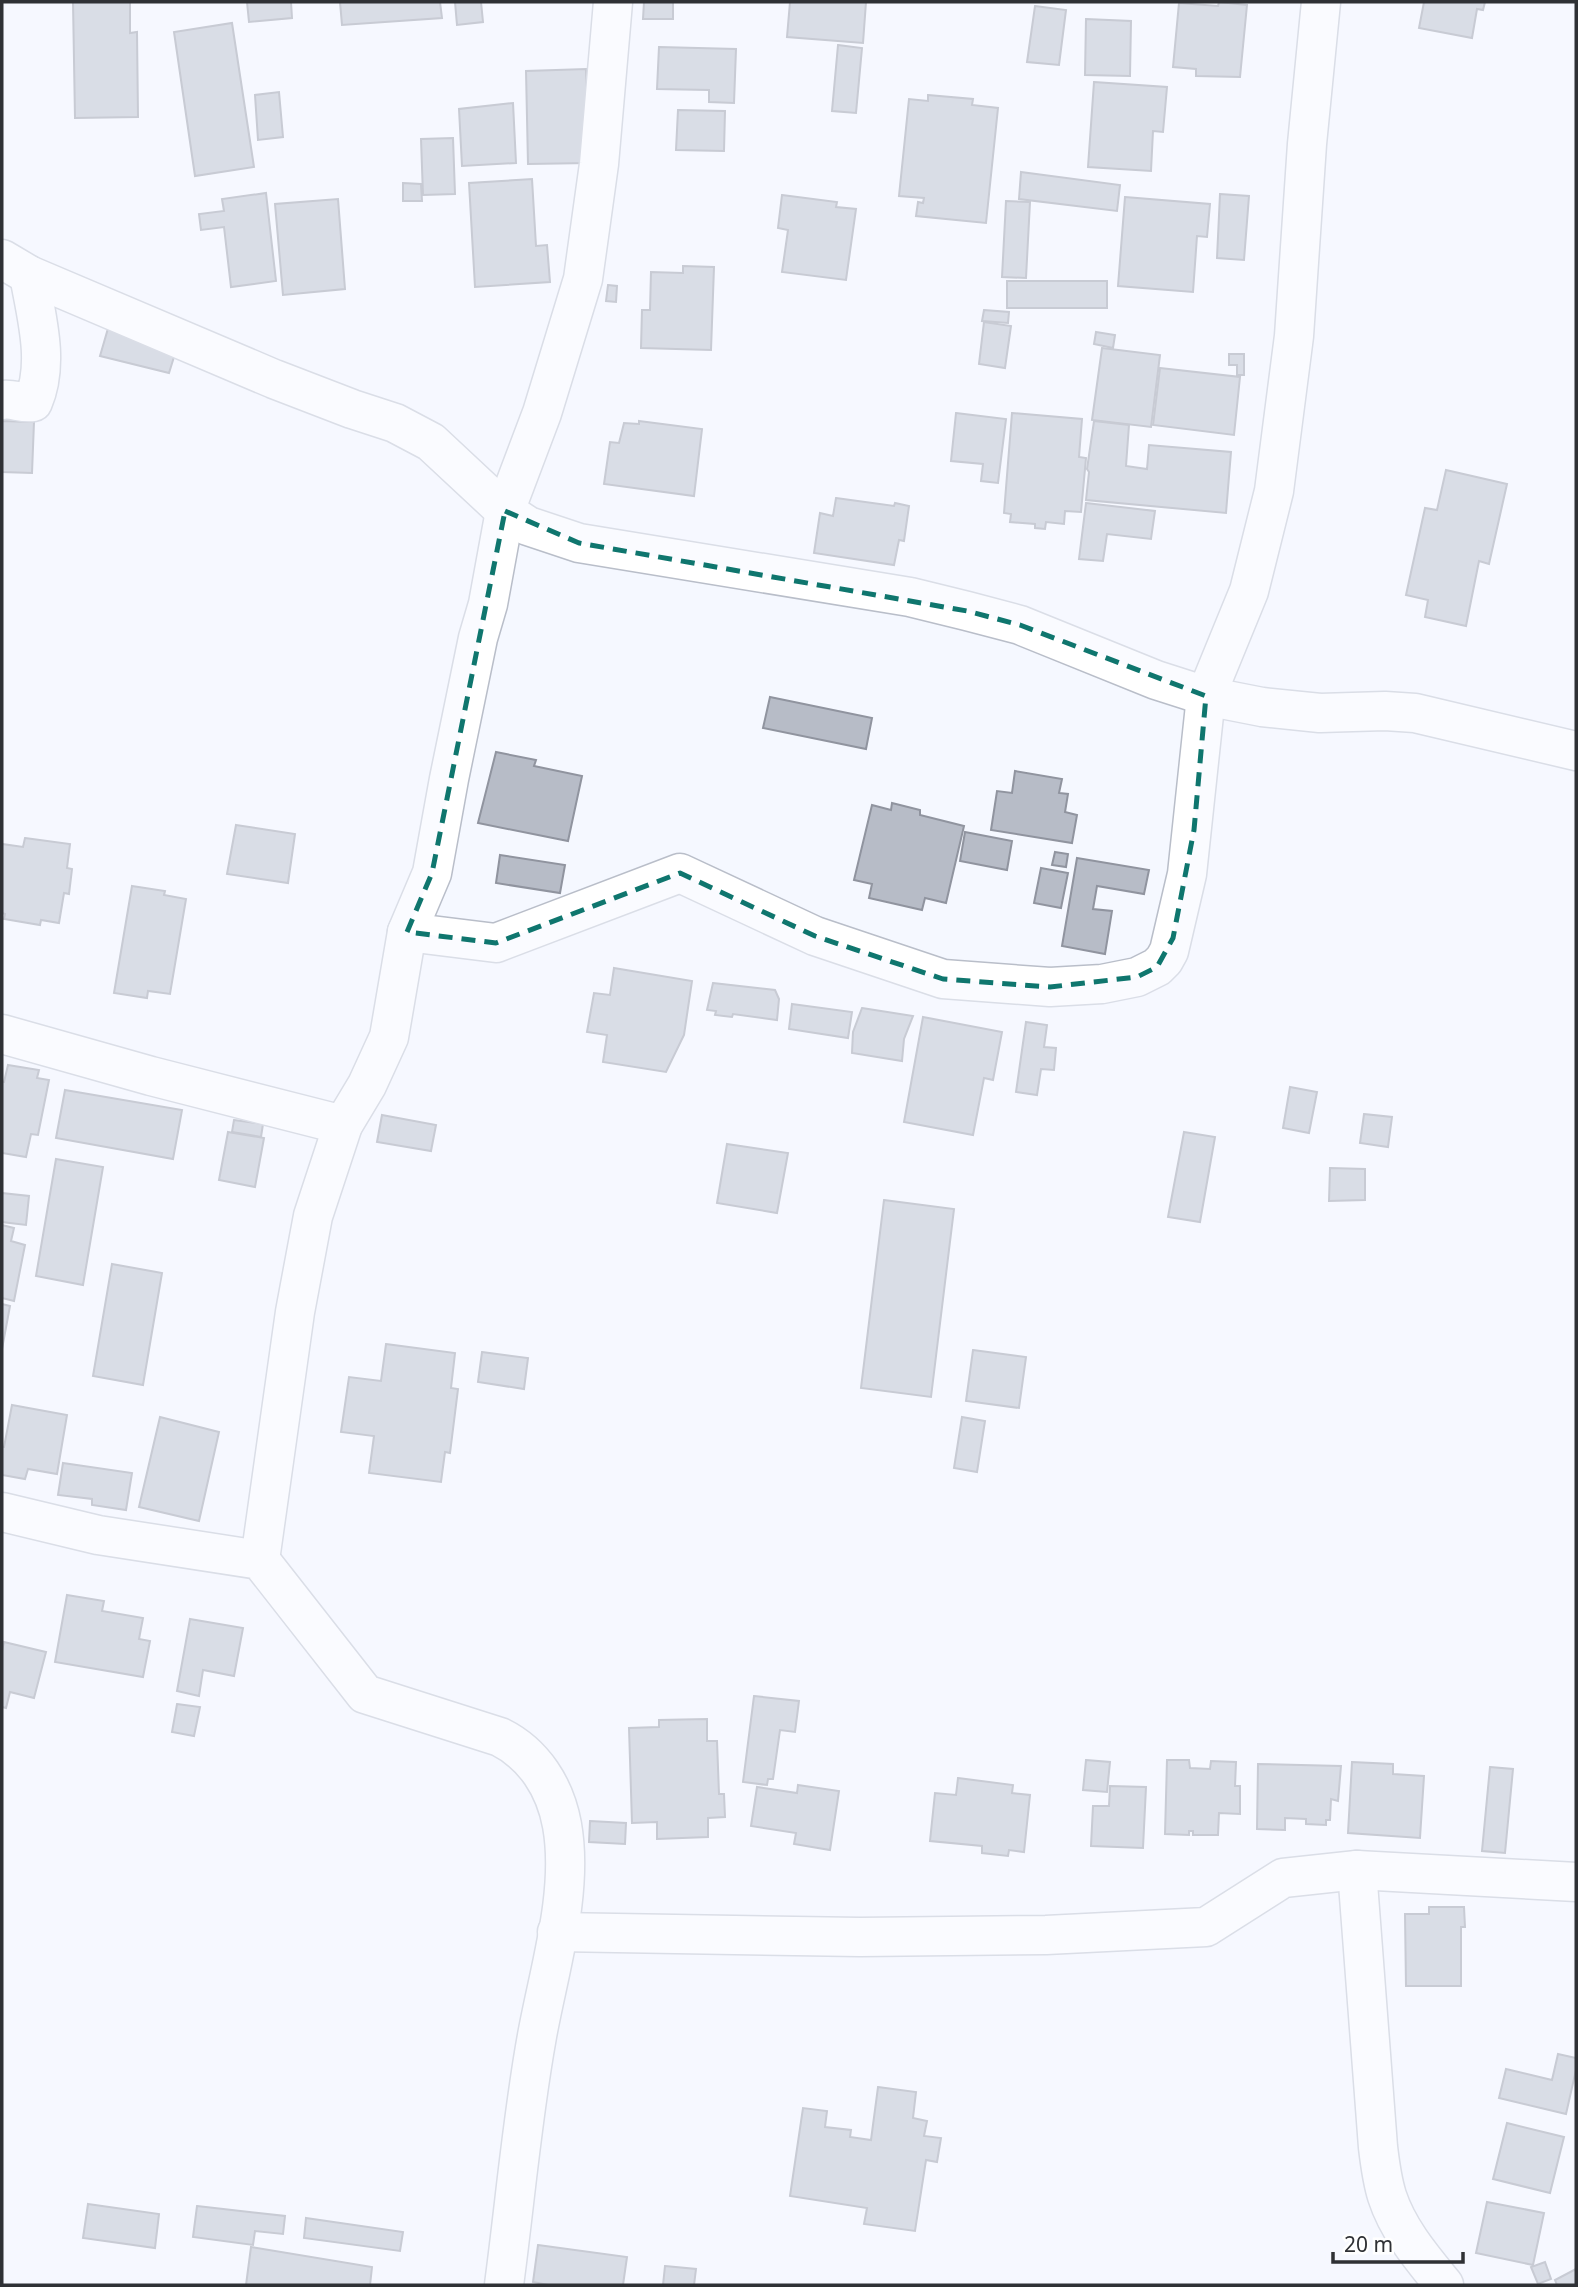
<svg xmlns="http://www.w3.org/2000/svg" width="1578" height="2287" font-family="'Noto Sans',sans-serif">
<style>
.building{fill:#b7bcc7;stroke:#90949f;stroke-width:2}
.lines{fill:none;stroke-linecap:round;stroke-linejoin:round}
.minor-casing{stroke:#b9bec9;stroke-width:41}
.minor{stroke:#fff;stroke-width:38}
.marked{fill:none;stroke:#0f766e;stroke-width:5;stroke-dasharray:14 9;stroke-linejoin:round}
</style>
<rect width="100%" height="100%" fill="#f5f8ff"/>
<g class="building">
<polygon points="73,2 130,2 130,33 137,32 138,117 75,118"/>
<polygon points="247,2 291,2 292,18 249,22"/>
<polygon points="340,2 440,2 442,18 342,25"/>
<polygon points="455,2 481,2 483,22 457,25"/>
<polygon points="644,2 673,2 673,19 643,19"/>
<polygon points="790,2 866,2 863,43 787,37"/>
<polygon points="1219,2 1247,5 1240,77 1196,76 1196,69 1173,67 1179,3 1218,6"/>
<polygon points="1424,2 1485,2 1483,10 1477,9 1472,38 1419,28"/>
<polygon points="1035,6 1066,10 1059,65 1027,62"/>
<polygon points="1086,19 1131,21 1130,76 1085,75"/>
<polygon points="232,23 254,167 195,176 174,32"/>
<polygon points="838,45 862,48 856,113 832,111"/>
<polygon points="659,47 736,49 734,103 709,102 709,90 657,89"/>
<polygon points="586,69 589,163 528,164 526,71"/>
<polygon points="1094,82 1167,87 1163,132 1153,131 1151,171 1088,167"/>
<polygon points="279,92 283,137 258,140 255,95"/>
<polygon points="928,95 973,99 972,105 998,108 986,223 916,216 918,202 923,203 924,198 899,196 909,99 928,101"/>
<polygon points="513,103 516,163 462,166 459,109"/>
<polygon points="678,110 725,111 724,151 676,150"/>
<polygon points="453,138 455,194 423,195 421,139"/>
<polygon points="1021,172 1120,185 1117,211 1019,199"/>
<polygon points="532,179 536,246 547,245 550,282 475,287 469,183"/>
<polygon points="403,183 421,184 422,201 403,201"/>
<polygon points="266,193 276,281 231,287 224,227 201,230 199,214 224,211 222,199"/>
<polygon points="1220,194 1249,196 1244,260 1217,258"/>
<polygon points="782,195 837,202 836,207 856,209 846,280 782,272 788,230 778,228"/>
<polygon points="1125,197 1210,204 1207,237 1197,236 1193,292 1118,286"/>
<polygon points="338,199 345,289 283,295 275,204"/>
<polygon points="1006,201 1030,202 1026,278 1002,277"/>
<polygon points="683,266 714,267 711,350 641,348 642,310 650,310 651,272 683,273"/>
<rect x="1007" y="281" width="100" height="27"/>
<polygon points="608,285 617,286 616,302 606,301"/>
<polygon points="984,310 1009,312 1008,323 982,321"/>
<polygon points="984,322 1011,326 1005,368 979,364"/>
<polygon points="109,325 178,344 169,373 100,356"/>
<polygon points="1096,332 1115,335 1113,348 1094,344"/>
<polygon points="1102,348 1160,355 1151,427 1092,420"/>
<polygon points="1229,354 1244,354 1244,375 1237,375 1237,365 1229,365"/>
<polygon points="1160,368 1240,377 1234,435 1153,425"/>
<polygon points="956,413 1006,419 998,483 981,481 983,464 951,461"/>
<polygon points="1012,413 1082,419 1079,457 1086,458 1081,512 1065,511 1064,524 1046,522 1045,529 1035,528 1035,524 1010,522 1011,514 1004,513"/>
<polygon points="2,421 34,422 32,473 2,472"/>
<polygon points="639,421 702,429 694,496 604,484 610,442 619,443 624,423 639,424"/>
<polygon points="1094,421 1129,425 1126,466 1147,469 1149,445 1231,452 1226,513 1086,500 1089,472 1087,469"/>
<polygon points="1446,470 1507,484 1489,564 1479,561 1466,626 1425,617 1428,600 1406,595 1425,508 1437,510"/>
<polygon points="836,498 894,506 895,503 909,506 904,541 899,540 894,565 814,553 820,513 833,516"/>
<polygon points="1086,503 1155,511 1151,539 1107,534 1103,561 1079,559"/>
<polygon points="770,697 872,718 866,749 763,728"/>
<polygon points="496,752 536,760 534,766 582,776 568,841 478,823"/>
<polygon points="1015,771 1062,779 1059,793 1068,794 1065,812 1077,815 1072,843 991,830 997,791 1012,793"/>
<polygon points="892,803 920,810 920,815 964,826 946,903 925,898 922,910 869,898 872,884 854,880 872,805 891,810"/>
<polygon points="236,825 295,834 288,883 227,874"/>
<polygon points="965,832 1012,841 1007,870 960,861"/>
<polygon points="25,838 70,844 67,868 72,869 69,894 64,893 59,923 41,920 40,925 4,919 5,914 2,913 2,844 23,847"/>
<polygon points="1055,852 1068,854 1066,867 1052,865"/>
<polygon points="500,855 565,865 560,893 496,883"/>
<polygon points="1077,858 1149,870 1144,894 1097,886 1093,909 1112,911 1105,954 1062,946"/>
<polygon points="1041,868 1068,873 1061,908 1034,903"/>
<polygon points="132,886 165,891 164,895 186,899 170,994 148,991 147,998 114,993"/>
<polygon points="614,968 692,981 684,1035 666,1072 603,1062 607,1035 587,1032 594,993 610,995"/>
<polygon points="713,983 775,990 779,999 777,1020 733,1014 732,1017 715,1015 716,1011 707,1010"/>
<polygon points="792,1004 852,1012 848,1038 789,1029"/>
<polygon points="862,1008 913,1016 904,1039 902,1061 852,1053 853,1032"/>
<polygon points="923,1017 1002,1032 993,1080 984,1078 973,1135 904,1122"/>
<polygon points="1026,1022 1047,1025 1044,1047 1056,1048 1054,1070 1041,1069 1037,1095 1016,1092"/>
<polygon points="8,1065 39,1070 37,1078 49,1080 38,1135 31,1134 26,1157 2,1153 2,1082 4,1082"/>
<polygon points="1290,1087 1317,1092 1309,1133 1283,1128"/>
<polygon points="65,1090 182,1110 173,1159 56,1138"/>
<polygon points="1364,1114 1392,1117 1388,1147 1360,1143"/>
<polygon points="382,1115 436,1125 431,1151 377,1142"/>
<polygon points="234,1120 263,1124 261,1137 232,1132"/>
<polygon points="228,1132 264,1138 255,1187 219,1180"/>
<polygon points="1184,1132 1215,1137 1200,1222 1168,1217"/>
<polygon points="727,1144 788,1153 777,1213 717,1203"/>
<polygon points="56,1159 103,1167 83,1285 36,1276"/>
<polygon points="1330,1168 1365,1169 1365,1200 1329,1201"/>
<polygon points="2,1193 29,1196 26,1225 2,1222"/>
<polygon points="884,1200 954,1209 931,1397 861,1388"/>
<polygon points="2,1225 14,1228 11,1241 25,1245 14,1301 2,1298"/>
<polygon points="112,1264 162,1273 143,1385 93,1376"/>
<polygon points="2,1304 10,1306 2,1349"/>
<polygon points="386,1344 455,1353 451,1388 458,1389 450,1453 445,1452 441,1482 369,1473 374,1436 341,1432 349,1377 381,1381"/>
<polygon points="973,1350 1026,1357 1019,1408 966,1401"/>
<polygon points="482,1352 528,1358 524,1389 478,1382"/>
<polygon points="12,1405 67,1415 57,1474 28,1469 25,1479 2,1475 2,1447 4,1447"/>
<polygon points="160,1417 219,1432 199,1521 139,1507"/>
<polygon points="962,1417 985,1421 977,1472 954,1468"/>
<polygon points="63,1463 132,1473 126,1510 92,1505 92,1499 58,1495"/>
<polygon points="67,1595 104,1601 102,1611 143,1618 139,1639 150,1641 143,1677 55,1662"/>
<polygon points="190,1619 243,1628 234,1676 203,1670 199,1696 177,1691"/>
<polygon points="4,1642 46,1652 34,1698 10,1692 6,1708 2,1707 2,1651"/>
<polygon points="754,1696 799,1701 795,1732 780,1730 773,1779 768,1779 767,1785 743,1782"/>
<polygon points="177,1704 200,1707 194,1736 172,1732"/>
<polygon points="707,1719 707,1741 717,1741 719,1794 724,1794 725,1817 708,1818 708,1837 657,1839 657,1822 632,1823 629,1728 659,1727 659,1720"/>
<polygon points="1086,1760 1110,1762 1107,1792 1083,1790"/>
<polygon points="1167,1760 1189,1760 1190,1768 1210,1769 1211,1761 1236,1762 1235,1786 1240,1786 1240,1814 1219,1813 1218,1835 1193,1835 1193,1831 1189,1831 1189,1835 1165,1834"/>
<polygon points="1352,1762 1393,1764 1393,1774 1424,1776 1420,1838 1348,1833"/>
<polygon points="1258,1764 1341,1766 1338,1801 1331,1799 1330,1820 1326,1820 1326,1825 1306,1824 1306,1819 1285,1818 1285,1830 1257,1829"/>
<polygon points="1490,1767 1513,1769 1505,1853 1482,1851"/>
<polygon points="958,1778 1013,1785 1012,1793 1030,1795 1024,1852 1009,1850 1008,1856 982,1853 982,1846 930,1841 935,1793 956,1795"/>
<polygon points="798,1785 839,1791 830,1850 794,1844 796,1833 751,1826 757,1787 797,1793"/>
<polygon points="1110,1786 1146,1787 1143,1848 1091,1846 1093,1806 1109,1806"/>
<polygon points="590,1821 626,1823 625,1844 589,1842"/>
<polygon points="1429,1907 1464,1907 1465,1927 1461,1927 1461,1986 1406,1986 1405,1914 1429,1914"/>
<polygon points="1558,2054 1576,2058 1576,2070 1566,2114 1499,2098 1506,2069 1552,2080"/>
<polygon points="878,2087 916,2092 913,2118 927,2121 924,2136 941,2138 937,2162 926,2160 915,2231 864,2224 867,2208 790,2196 803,2108 827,2111 825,2127 851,2130 850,2137 871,2140"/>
<polygon points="1507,2123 1564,2137 1550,2193 1493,2179"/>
<polygon points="1487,2202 1544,2213 1533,2265 1476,2253"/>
<polygon points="88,2204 159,2214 155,2248 83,2238"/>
<polygon points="197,2206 285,2216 283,2234 255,2231 253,2245 193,2237"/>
<polygon points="306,2218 403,2232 400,2251 304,2238"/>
<polygon points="538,2245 627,2257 623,2285 548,2285 533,2282"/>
<polygon points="251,2247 372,2267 370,2285 246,2285"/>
<polygon points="1545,2262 1551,2279 1538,2284 1531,2267"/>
<polygon points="665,2266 696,2269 694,2285 663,2285"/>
<polygon points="1576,2269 1576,2285 1557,2285 1555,2280"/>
</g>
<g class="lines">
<defs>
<g id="minor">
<polyline points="2,259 29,275 274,379 352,409 395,423 431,442 505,511 528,526 579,543 910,597 967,611 1020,625 1156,680 1206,696 1262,707 1320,713 1385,711 1415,713 1576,751"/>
<path d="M 2,400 C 13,398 22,404 33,402 C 50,363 36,315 29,275"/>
<polyline points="407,932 496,943 680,873 815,936 943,979 1050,987 1102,984 1137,977 1157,967 1164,960 1169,951 1187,874 1206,696 1249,591 1274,491 1294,336 1307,144 1321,2"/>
<polyline points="2,1034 151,1076 343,1125"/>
<path d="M 2,1512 L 98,1535 L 260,1560 L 365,1694 L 500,1737 C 534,1754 555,1787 562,1825 C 574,1892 549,1970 537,2036 C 522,2118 515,2203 504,2285"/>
<polyline points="260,1560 295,1312 313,1216 343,1125 367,1085 389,1037 407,932 432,873 449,779 478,638 488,604 505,511 542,413 583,279 599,164 613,2"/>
<path d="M 1357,1870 L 1378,2147 C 1380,2164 1382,2180 1387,2196 C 1398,2230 1422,2258 1444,2285"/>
<polyline points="557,1932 860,1937 1046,1935 1206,1927 1283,1878 1357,1870 1576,1882"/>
</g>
</defs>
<use href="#minor" class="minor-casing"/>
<use href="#minor" class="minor"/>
</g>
<path d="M0 0H1578V2287H0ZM 505,511 L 579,543 L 967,611 L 1020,625 L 1206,696 L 1194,830 L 1173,938 L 1157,967 L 1137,977 L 1050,987 L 943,979 L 815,936 L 680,873 L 496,943 L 407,932 L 432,873 Z" fill="#f5f8ff" fill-opacity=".55" fill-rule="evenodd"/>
<path class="marked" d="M 505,511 L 579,543 L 967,611 L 1020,625 L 1206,696 L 1194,830 L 1173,938 L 1157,967 L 1137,977 L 1050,987 L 943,979 L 815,936 L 680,873 L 496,943 L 407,932 L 432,873 Z"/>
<rect width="1578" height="2287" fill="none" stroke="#2f3135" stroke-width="7"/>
<path d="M1333 2252v10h130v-10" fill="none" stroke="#2f3135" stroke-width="3.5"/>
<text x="1344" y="2252" font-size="21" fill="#2f3135" stroke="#ffffff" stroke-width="5" paint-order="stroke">20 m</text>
</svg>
